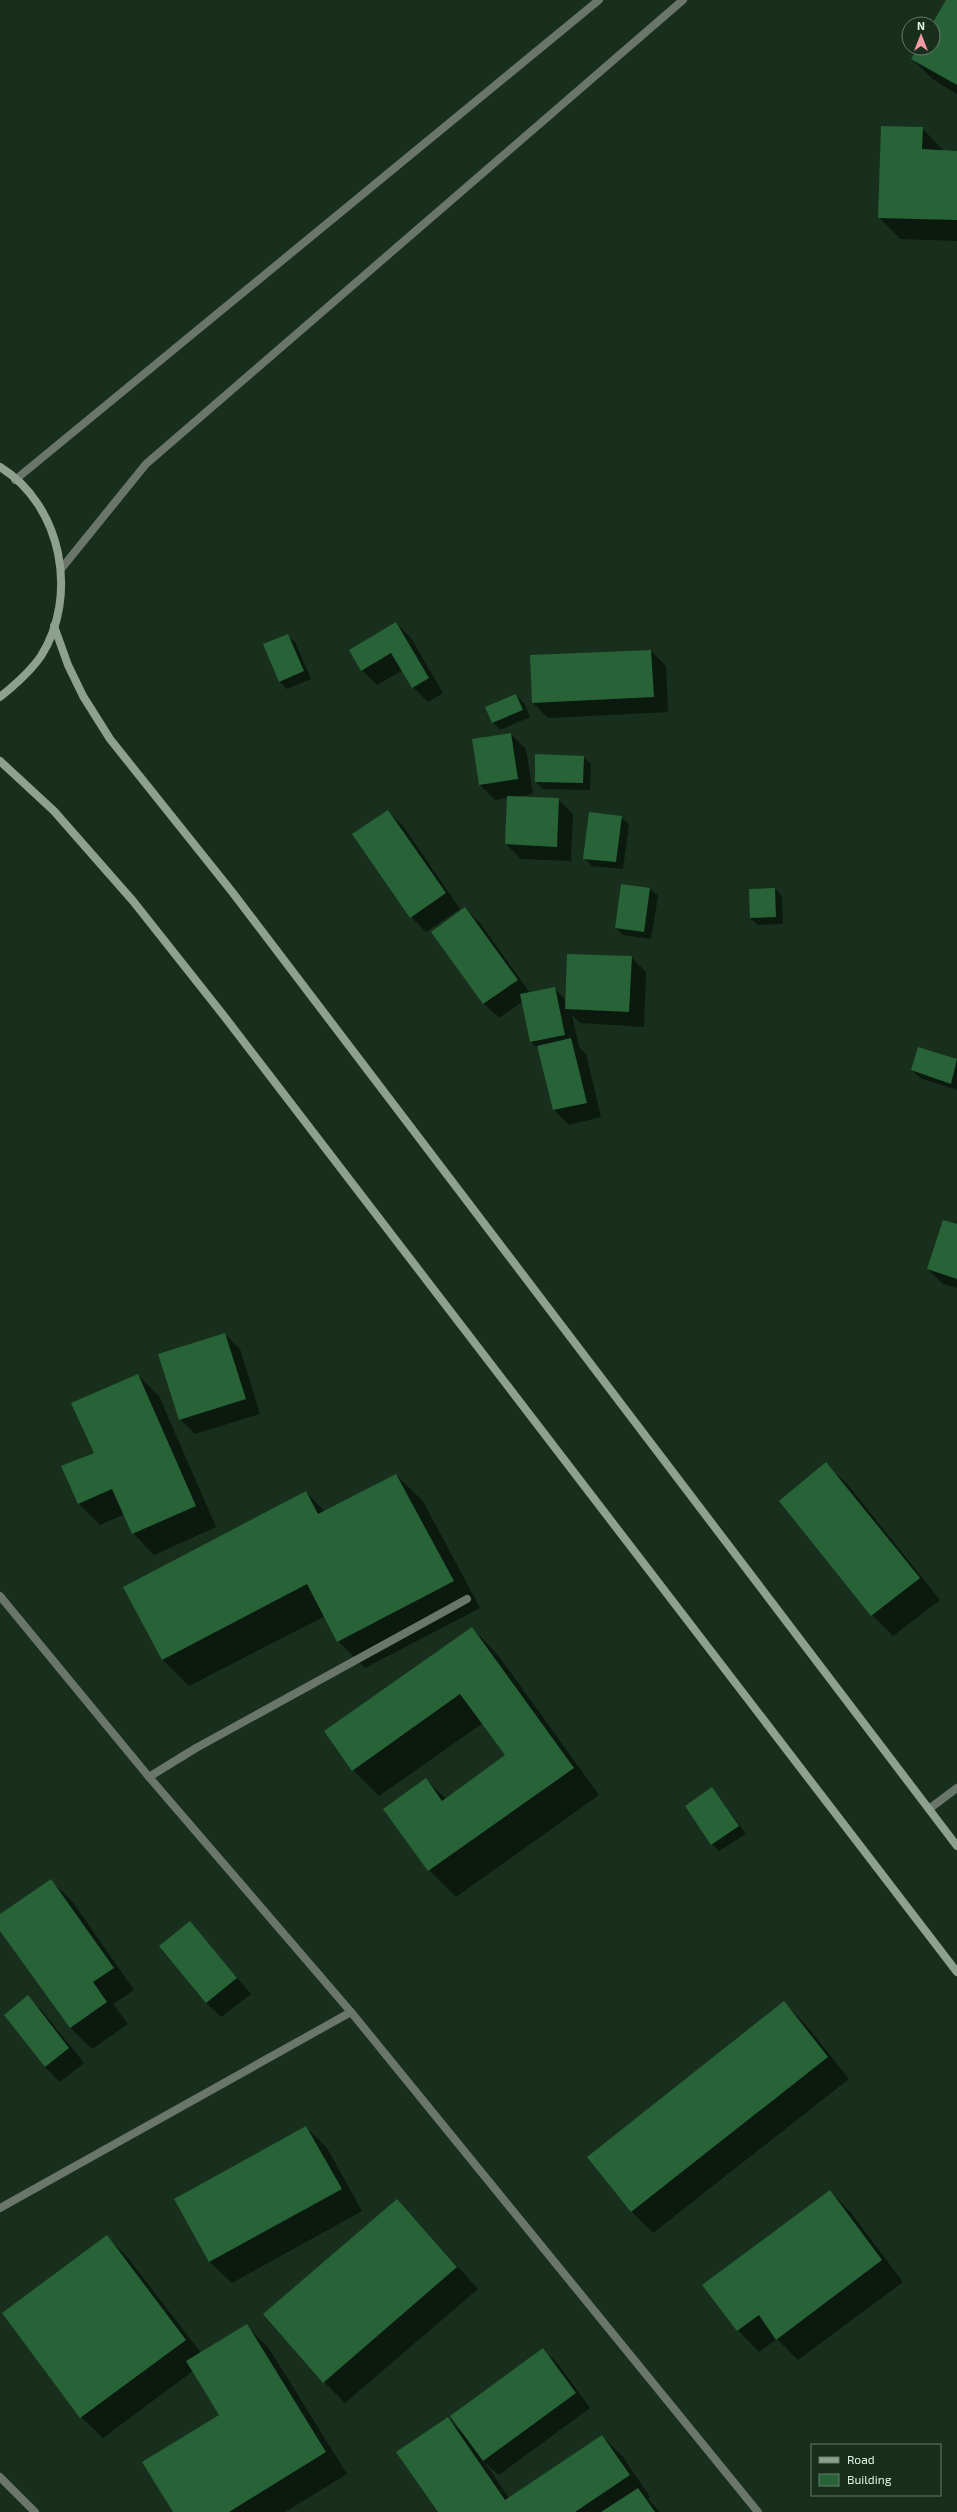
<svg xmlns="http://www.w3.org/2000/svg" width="957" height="2512" font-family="'Exo 2',sans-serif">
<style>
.shadow{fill:#0007}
.building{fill:#276337}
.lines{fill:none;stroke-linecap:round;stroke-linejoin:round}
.lane{stroke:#6a756b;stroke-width:8}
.street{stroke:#6a756b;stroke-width:8}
.secondary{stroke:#8ea191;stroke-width:8}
</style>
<rect width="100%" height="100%" fill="#172f1c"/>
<g class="shadow">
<polygon points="947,0 957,0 957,94 934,80 912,59 919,48 933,48"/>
<polygon points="922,128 944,151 957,152 957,241 900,239 879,217"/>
<polygon points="396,623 411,638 443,693 428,702 413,687 403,670 377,685 362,670"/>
<polygon points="287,635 295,642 311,679 287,689 279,681"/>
<polygon points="651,651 666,666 668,712 548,718 533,703"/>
<polygon points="516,695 524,703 530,717 500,730 493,722"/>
<polygon points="511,734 526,749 533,794 518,797 558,799 573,814 571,861 521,859 506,844 508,798 495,800 480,785"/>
<polygon points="584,757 591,764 590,790 543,789 536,782"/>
<polygon points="388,811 403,826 460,909 426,932 411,917"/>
<polygon points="621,817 629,824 623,869 592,866 584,858"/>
<polygon points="622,885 650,888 658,896 651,939 623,935 616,928"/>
<polygon points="775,889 782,896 783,924 758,925 750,918"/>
<polygon points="465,908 480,923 530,993 554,988 566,1000 631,957 646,972 644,1027 580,1023 572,1015 579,1047 586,1054 601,1117 569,1125 554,1110 539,1050 531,1042 522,1002 499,1018 484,1004 432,932"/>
<polygon points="919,1048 957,1060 957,1090 920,1078 912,1070"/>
<polygon points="957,1225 957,1288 943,1284 928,1269"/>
<polygon points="225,1334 240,1349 260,1414 195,1434 180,1419"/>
<polygon points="138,1375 159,1396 216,1527 154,1555 133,1533 125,1514 100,1525 79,1504 62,1467 95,1453"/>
<polygon points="826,1464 848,1485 940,1600 893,1636 872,1615"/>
<polygon points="396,1475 423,1501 480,1608 365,1668 338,1641 325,1616 189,1686 163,1660 124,1587 306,1492 325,1512"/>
<polygon points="472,1628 498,1655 599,1795 456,1897 429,1870 426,1780 446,1799 507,1756 483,1723 379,1796 353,1770"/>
<polygon points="712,1788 746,1834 719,1851 712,1844"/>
<polygon points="50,1880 72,1901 134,1990 113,2004 128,2024 92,2049 71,2028 0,1930 0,1915"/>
<polygon points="190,1923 251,1994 221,2017 206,2003"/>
<polygon points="28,1997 43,2012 84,2063 60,2082 45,2067 5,2015"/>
<polygon points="784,2003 805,2024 849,2079 653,2233 632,2212 588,2157"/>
<polygon points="306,2127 327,2148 362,2211 232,2283 210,2262 175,2199"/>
<polygon points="830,2191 851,2213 903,2282 798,2360 777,2339 759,2352 738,2330 703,2285"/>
<polygon points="397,2200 478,2289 345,2403 324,2382"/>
<polygon points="107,2237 128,2258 201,2353 246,2326 268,2347 347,2474 285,2512 174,2512 221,2415 193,2371 103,2438 81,2417"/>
<polygon points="543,2349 558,2364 590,2408 499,2475 485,2463 509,2498 602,2436 623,2457 650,2497 648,2499 660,2512 439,2512 448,2418 462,2433"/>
</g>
<g class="building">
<polygon points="946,0 957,0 957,85 911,59 917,48 933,48 932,24"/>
<polygon points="881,126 923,127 922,149 957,151 957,220 878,218"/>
<polygon points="396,622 429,678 412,688 391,653 361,671 349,650"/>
<polygon points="288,634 304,671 279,682 263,644"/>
<polygon points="651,650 654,697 532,703 530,655"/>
<polygon points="516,694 523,710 492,723 485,707"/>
<polygon points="511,733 518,779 479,785 472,739"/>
<polygon points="535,754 584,756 583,783 535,782"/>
<polygon points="507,796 559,798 557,847 505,844"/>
<polygon points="388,810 446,893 410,918 352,834"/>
<polygon points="589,812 622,816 616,862 583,859"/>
<polygon points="621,884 650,888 644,932 615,928"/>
<polygon points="775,888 776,917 750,918 749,889"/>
<polygon points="465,907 518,980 483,1004 431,932"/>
<polygon points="567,954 632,956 629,1012 565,1009"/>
<polygon points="555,987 565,1035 530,1042 520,994"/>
<polygon points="571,1038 587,1103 553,1110 537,1046"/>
<polygon points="918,1047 957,1059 951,1084 911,1070"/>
<polygon points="943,1220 957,1224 957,1279 927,1269"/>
<polygon points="225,1333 246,1399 179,1420 158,1354"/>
<polygon points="138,1374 196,1506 132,1534 112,1489 78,1504 61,1466 94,1453 71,1403"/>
<polygon points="826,1462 920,1578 871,1616 779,1501"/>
<polygon points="396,1474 454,1581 337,1642 307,1584 162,1660 123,1587 306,1491 318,1514"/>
<polygon points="472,1627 574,1768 428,1871 383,1809 426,1778 442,1801 505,1755 460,1694 352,1771 324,1731"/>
<polygon points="712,1787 739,1826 711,1845 685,1806"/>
<polygon points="51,1879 114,1968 93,1982 107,2002 70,2028 0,1931 0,1914"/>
<polygon points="190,1921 237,1978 206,2003 159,1946"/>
<polygon points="28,1995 69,2048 45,2067 4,2015"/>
<polygon points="784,2001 828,2057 631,2212 587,2157"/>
<polygon points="306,2126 342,2189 209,2262 174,2199"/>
<polygon points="830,2190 882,2260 776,2340 759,2315 737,2331 702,2285"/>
<polygon points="397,2199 457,2267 323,2383 263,2314"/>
<polygon points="107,2235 186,2340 80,2418 2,2313"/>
<polygon points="247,2324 326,2452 229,2512 173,2512 142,2462 219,2415 186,2361"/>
<polygon points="543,2348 576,2393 483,2461 450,2416"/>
<polygon points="448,2417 505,2500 602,2435 630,2475 575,2512 438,2512 396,2452"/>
<polygon points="638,2488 655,2512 601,2512"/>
</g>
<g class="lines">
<polyline class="lane" points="149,1777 196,1748 467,1599"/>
<g class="street">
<polyline points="15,480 599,0"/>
<polyline points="61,569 146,464 683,0"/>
<polyline points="0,1596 149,1777 351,2012 758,2512"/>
<polyline points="929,1809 957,1788"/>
<polyline points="0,2208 351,2012"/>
<polyline points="0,2477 35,2512"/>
</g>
<g class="secondary">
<path d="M 0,467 C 62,505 79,596 41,656 C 30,672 15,685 0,697"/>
<polyline points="54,626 68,665 83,696 110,739 233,893 957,1846"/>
<polyline points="0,761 54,811 133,901 224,1016 957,1972"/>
</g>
</g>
<rect x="811" y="2444" width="130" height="52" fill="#172f1c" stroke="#697d6c"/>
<rect x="819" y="2457" width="20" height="6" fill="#8ea191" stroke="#697d6c"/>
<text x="847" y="2464" font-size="12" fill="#e3f2e5">Road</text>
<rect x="819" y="2474" width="20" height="12" fill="#276337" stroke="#697d6c"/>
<text x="847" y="2484" font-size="12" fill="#e3f2e5">Building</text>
<g transform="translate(921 36)"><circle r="19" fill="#172f1c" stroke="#697d6c"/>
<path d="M0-3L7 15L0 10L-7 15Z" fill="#f49aa4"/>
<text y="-6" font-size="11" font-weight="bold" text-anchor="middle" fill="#e3f2e5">N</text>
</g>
</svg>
